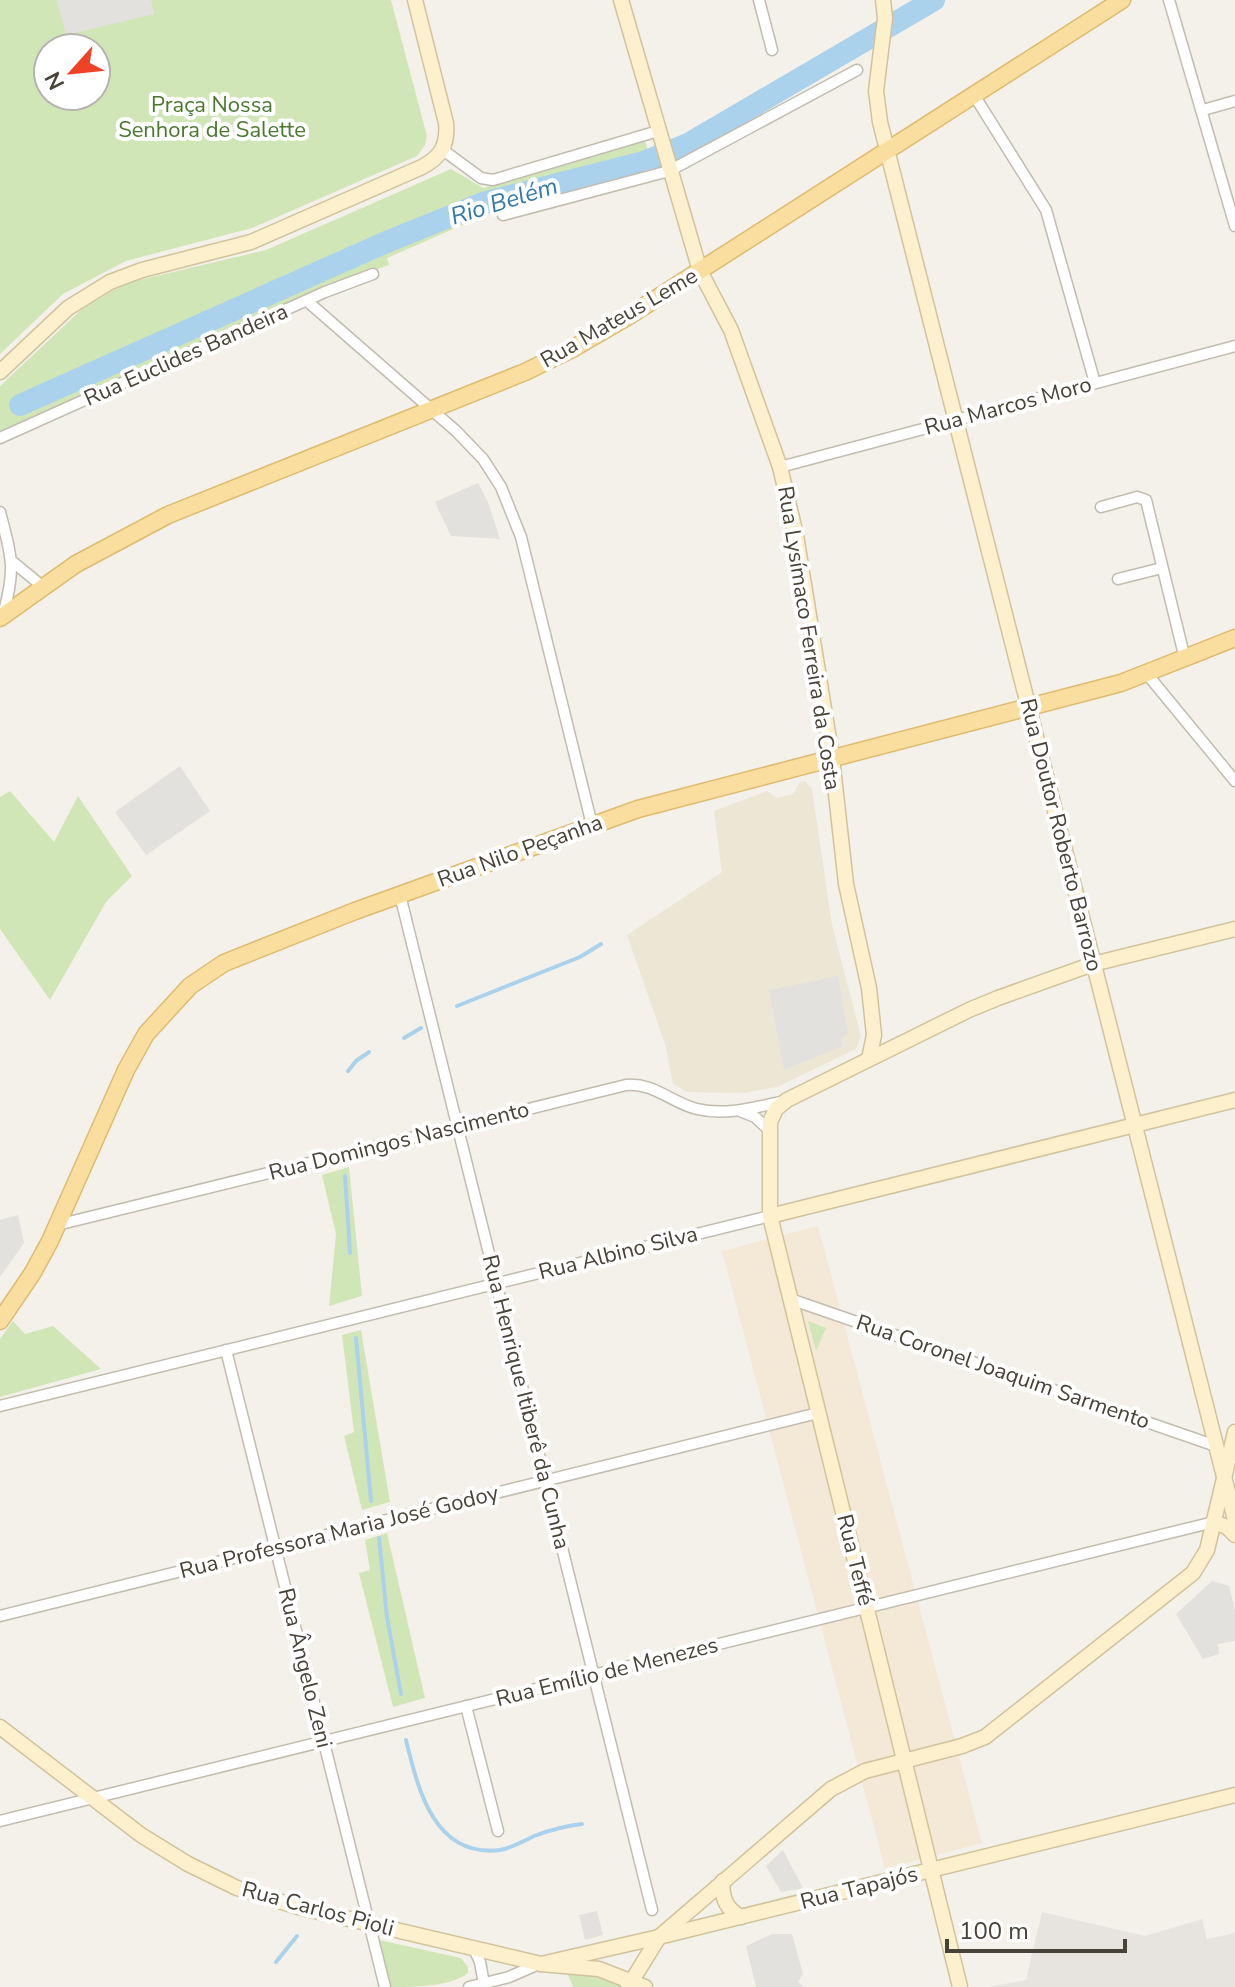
<svg xmlns="http://www.w3.org/2000/svg" width="1235" height="1987" font-family="'Nunito Sans',sans-serif">
<style>
.commercial{fill:#f4e8d7}
.industrial{fill:#e7e3df}
.education{fill:#ece6d5}
.green{fill:#d1e6b6;fill-rule:evenodd}
.parking{fill:#e3e1de}
.lines{fill:none;stroke-linecap:round;stroke-linejoin:round}
.stream{stroke:#abd2ed;stroke-width:4}
.river{stroke:#abd2ed;stroke-width:22}
.street-casing{stroke:#c2bcb0;stroke-width:13}
.secondary-casing{stroke:#d1c39c;stroke-width:17}
.primary-casing{stroke:#debb6f;stroke-width:19}
.street{stroke:#fff;stroke-width:10}
.secondary{stroke:#fcf0cd;stroke-width:14}
.primary{stroke:#f9de9f;stroke-width:16}
.labels{text-anchor:middle;dominant-baseline:central;stroke-width:8;stroke-linejoin:round;paint-order:stroke}
.park-label{font-size:22px;fill:#4b782e;stroke:#fff}
.street-label{font-size:22px;fill:#484239;stroke:#fff}
.water-label{font-size:24px;font-style:italic;fill:#3478a7;stroke:#fff}
</style>
<rect width="100%" height="100%" fill="#f4f1ea"/>
<polygon class="commercial" points="818,1226 982,1843 885,1869 722,1251"/>
<polygon class="industrial" points="1042,1912 1145,1936 1202,1919 1207,1939 1235,1933 1235,1987 988,1987 1026,1980"/>
<polygon class="education" points="804,781 812,789 832,925 861,1036 856,1049 777,1087 744,1093 686,1092 673,1083 665,1044 627,935 722,872 714,811 767,791 777,798 793,794 800,782"/>
<g class="green">
<path d="M 0,0 L 391,0 L 427,136 L 425,145 L 417,156 L 252,228 L 126,261 L 63,294 L 0,354 ZM 48,48 L 96,48 L 96,96 L 48,96 Z"/>
<polygon points="645,141 653,166 490,213 387,258 389,265 308,294 0,432 0,386 82,309 114,290 135,281 266,250 451,169 483,188"/>
<polygon points="10,791 54,842 78,796 132,876 106,902 50,1000 0,929 0,797"/>
<polygon points="349,1167 362,1296 329,1306 336,1234 322,1175"/>
<polygon points="13,1321 25,1334 53,1326 101,1369 0,1397 0,1339"/>
<polygon points="808,1321 826,1328 816,1351"/>
<polygon points="361,1330 390,1502 362,1510 344,1436 354,1432 342,1335"/>
<polygon points="387,1533 425,1698 393,1707 359,1573 370,1570 365,1540"/>
<path d="M 379,1940 L 461,1958 L 468,1967 L 468,1973 C 451,1987 413,1987 391,1987 Z"/>
<polygon points="594,1973 623,1981 620,1987 573,1987 568,1975"/>
</g>
<g class="parking">
<polygon points="57,0 151,0 154,14 66,35"/>
<polygon points="478,483 488,502 500,539 451,536 435,502"/>
<polygon points="180,766 210,811 146,855 115,812"/>
<polygon points="838,976 848,1034 841,1038 842,1046 784,1070 769,990"/>
<polygon points="18,1215 24,1243 0,1277 0,1220"/>
<polygon points="1212,1581 1229,1586 1235,1610 1235,1641 1218,1644 1219,1654 1203,1659 1176,1614"/>
<polygon points="783,1850 803,1888 781,1892 766,1866"/>
<polygon points="597,1911 603,1935 585,1940 579,1915"/>
<polygon points="772,1934 792,1934 803,1974 798,1982 804,1987 756,1987 746,1946"/>
</g>
<g class="lines">
<g class="stream">
<polyline points="457,1006 580,957 601,944"/>
<polyline points="404,1038 421,1028"/>
<polyline points="348,1071 356,1061 369,1052"/>
<polyline points="345,1176 350,1253"/>
<polyline points="356,1338 371,1501"/>
<polyline points="379,1538 387,1617 401,1694"/>
<path d="M 406,1740 C 418,1789 434,1858 500,1850 C 511,1848 524,1841 534,1836 C 550,1830 565,1826 582,1824"/>
<polyline points="276,1962 297,1936"/>
</g>
<polyline class="river" points="20,405 384,243 483,203 644,162 688,144 934,0"/>
<defs>
<g id="street">
<polyline points="759,0 772,50"/>
<polyline points="1169,0 1235,226"/>
<polyline points="974,95 1046,210 1095,383"/>
<polyline points="1203,110 1235,101"/>
<polyline points="443,150 481,178 493,180 658,131"/>
<polyline points="503,215 669,171 857,70"/>
<polyline points="307,301 456,431 483,459 501,487 521,537 592,825"/>
<polyline points="0,438 325,292 373,274"/>
<polyline points="780,467 1235,346"/>
<polyline points="1101,507 1137,497 1146,500 1185,659"/>
<path d="M 0,512 C 12,558 16,568 3,615"/>
<polyline points="13,562 42,586"/>
<polyline points="1118,579 1162,568"/>
<polyline points="1147,674 1235,781"/>
<polyline points="400,895 652,1910"/>
<polyline points="740,1111 755,1117 769,1130"/>
<path d="M 57,1225 L 626,1085 C 653,1082 672,1103 697,1109 C 726,1116 757,1107 785,1101"/>
<polyline points="790,1299 1216,1446"/>
<polyline points="226,1350 385,1987"/>
<polyline points="0,1406 770,1216"/>
<polyline points="0,1616 818,1413"/>
<polyline points="466,1706 498,1831"/>
<polyline points="0,1821 1214,1522"/>
<polyline points="473,1947 480,1962 484,1984"/>
<polyline points="469,1987 509,1977 539,1964"/>
</g>
<g id="secondary">
<polyline points="621,0 700,271 731,330 780,467 796,535 832,758 846,884 869,988 874,1035 869,1059"/>
<polyline points="883,0 885,18 876,91 880,122 1235,1520"/>
<path d="M 0,372 L 68,308 L 110,282 L 142,270 L 251,242 L 422,167 C 441,157 448,145 446,123 L 415,0"/>
<polyline points="770,1216 1235,1100"/>
<polyline points="1214,1522 1227,1527 1235,1535"/>
<polyline points="0,1727 141,1835 188,1864 237,1888 298,1907 541,1964 599,1969 645,1987"/>
<path d="M 723,1881 C 721,1897 726,1909 741,1917"/>
<polyline points="541,1964 659,1937 1235,1795"/>
<polyline points="628,1987 659,1937 831,1789 865,1771 962,1746 985,1737 1193,1573 1207,1550 1235,1432"/>
<polyline points="960,1987 770,1216 770,1122 776,1109 787,1100 969,1010 998,998 1093,964 1235,929"/>
</g>
<g id="primary">
<polyline points="0,618 76,564 168,515 525,372 572,349 632,314 1122,0"/>
<polyline points="0,1321 32,1274 50,1241 126,1070 146,1034 190,986 224,963 355,911 638,809 1121,683 1235,638"/>
</g>
</defs>
<use href="#street" class="street-casing"/>
<use href="#secondary" class="secondary-casing"/>
<use href="#primary" class="primary-casing"/>
<use href="#street" class="street"/>
<use href="#secondary" class="secondary"/>
<use href="#primary" class="primary"/>
</g>
<g class="labels">
<g class="park-label">
<text x="212" y="105">Praça Nossa<tspan x="212" dy="25">Senhora de Salette</tspan></text>
</g>
<g class="street-label">
<text transform="translate(619 318) rotate(-30)">Rua Mateus Leme</text>
<text transform="translate(186 355) rotate(-24)">Rua Euclides Bandeira</text>
<text transform="translate(1008 406) rotate(-15)">Rua Marcos Moro</text>
<text transform="translate(809 638) rotate(81)">Rua Lysímaco Ferreira da Costa</text>
<text transform="translate(1061 835) rotate(76)">Rua Doutor Roberto Barrozo</text>
<text transform="translate(520 851) rotate(-20)">Rua Nilo Peçanha</text>
<text transform="translate(399 1141) rotate(-14)">Rua Domingos Nascimento</text>
<text transform="translate(618 1253) rotate(-14)">Rua Albino Silva</text>
<text transform="translate(1003 1372) rotate(19)">Rua Coronel Joaquim Sarmento</text>
<text transform="translate(526 1402) rotate(76)">Rua Henrique Itiberê da Cunha</text>
<text transform="translate(339 1532) rotate(-14)">Rua Professora Maria José Godoy</text>
<text transform="translate(855 1560) rotate(76)">Rua Teffé</text>
<text transform="translate(305 1668) rotate(76)">Rua Ângelo Zeni</text>
<text transform="translate(607 1672) rotate(-14)">Rua Emílio de Menezes</text>
<text transform="translate(859 1888) rotate(-14)">Rua Tapajós</text>
<text transform="translate(318 1909) rotate(15)">Rua Carlos Pioli</text>
</g>
<g class="water-label">
<text transform="translate(504 201) rotate(-17)">Rio Belém</text>
</g>
</g>
<g transform="translate(72 72) rotate(243)"><circle r="38" fill="#ffffff" stroke="#b6b3b0" stroke-width="2"/>
<path d="M0-6L14 30L0 20L-14 30Z" fill="#ef4327"/>
<text y="-12" font-size="22" font-weight="bold" text-anchor="middle" fill="#484239">N</text>
</g>
<path d="M947 1939v12h178v-12" fill="none" stroke="#484239" stroke-width="4"/>
<text x="959" y="1939" font-size="24" fill="#484239" stroke="#ffffff" stroke-width="6" paint-order="stroke">100 m</text>
</svg>
